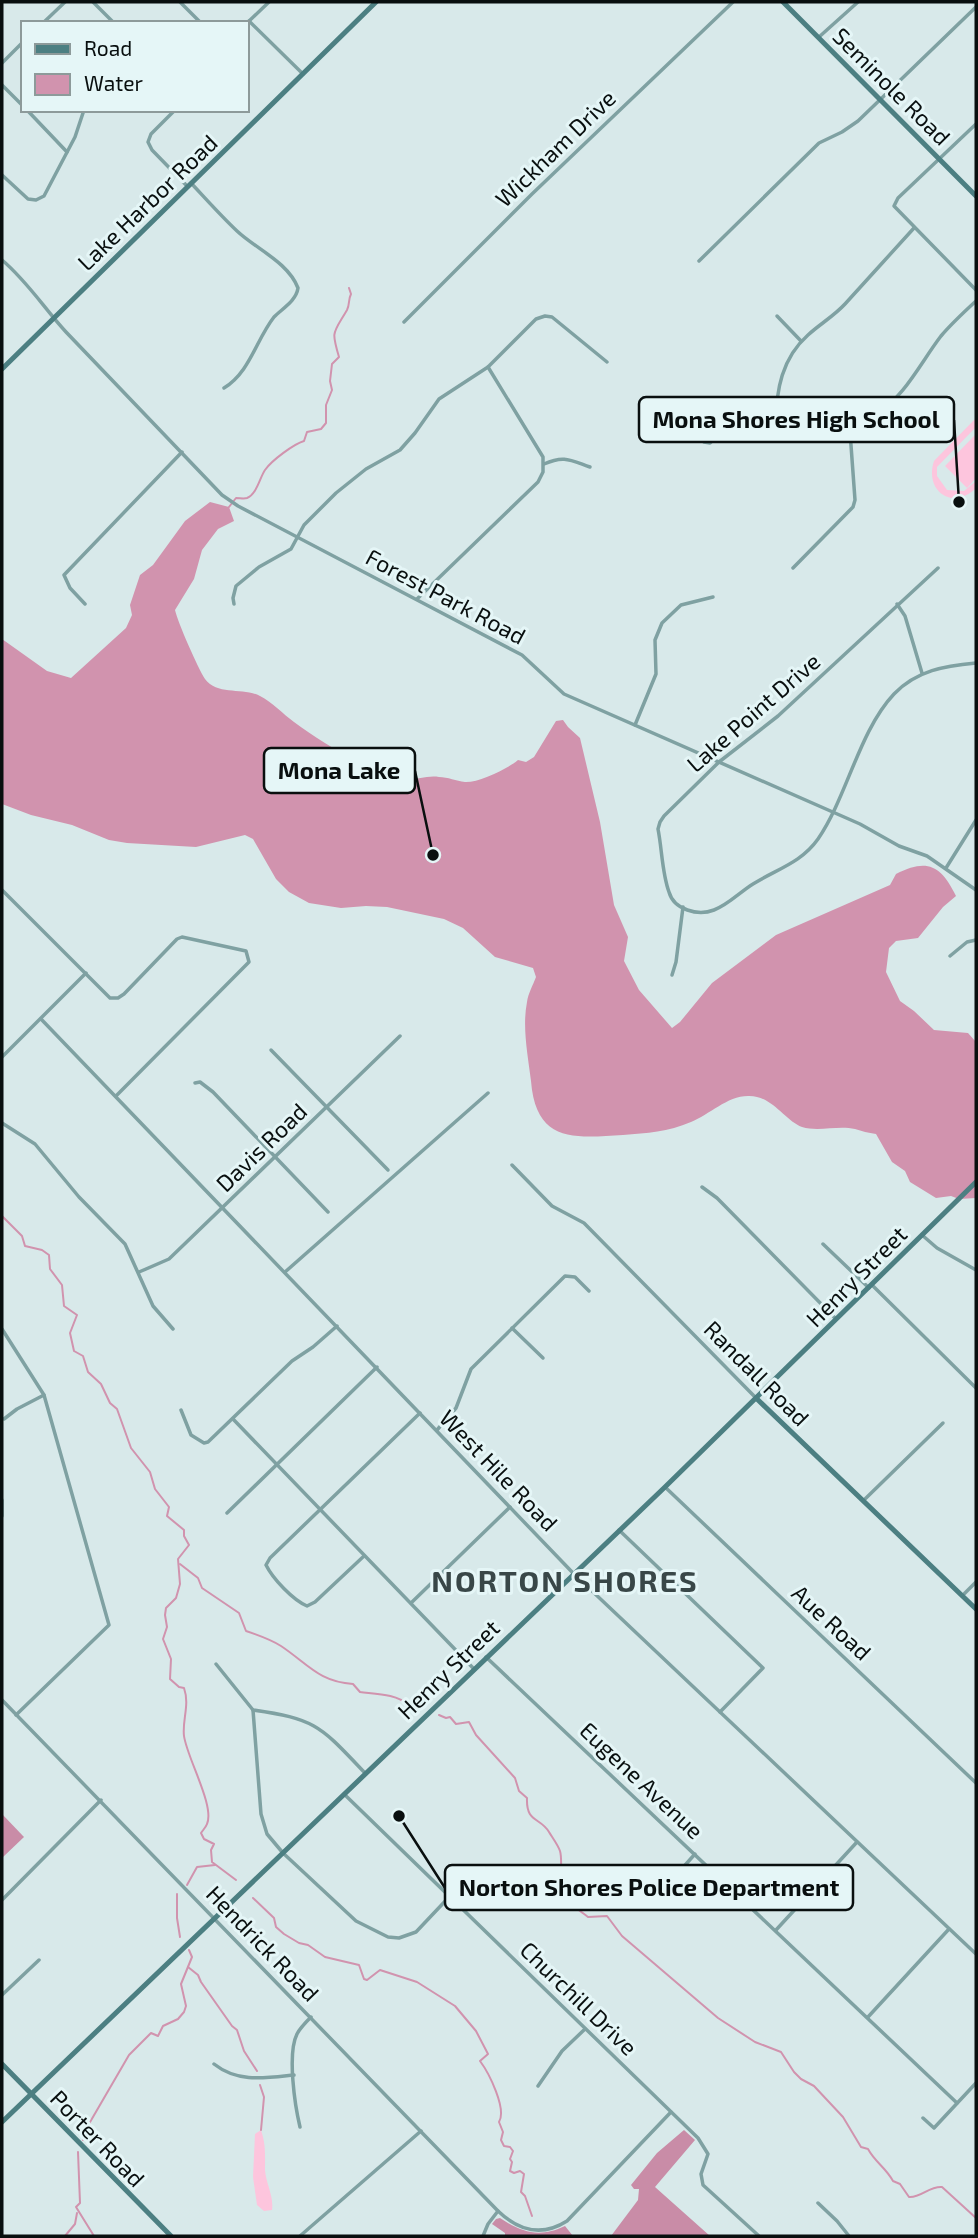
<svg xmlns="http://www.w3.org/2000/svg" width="978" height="2238" font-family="'Exo 2',sans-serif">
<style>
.green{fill:#fdc5dd}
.forest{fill:#c98ca7}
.water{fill:#d193ae}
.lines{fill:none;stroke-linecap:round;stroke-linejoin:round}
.stream{stroke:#d193ae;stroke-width:2}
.street{stroke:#7fa1a2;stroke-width:3.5}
.secondary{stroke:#4c7f82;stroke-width:5}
.labels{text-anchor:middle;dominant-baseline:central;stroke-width:6;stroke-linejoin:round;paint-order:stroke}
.street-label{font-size:23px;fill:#090f0f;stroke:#e5f6f7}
.district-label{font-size:30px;font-weight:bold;letter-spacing:2px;fill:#394748;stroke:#e5f6f7}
.leader{fill:none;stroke:#090f0f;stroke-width:2.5}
.callout-dot{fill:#090f0f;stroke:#e5f6f7;stroke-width:2.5}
.callout{fill:#e5f6f7;stroke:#090f0f;stroke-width:2.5}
.callout-label{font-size:24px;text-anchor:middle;font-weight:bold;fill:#090f0f}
</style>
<rect width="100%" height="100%" fill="#d8e9ea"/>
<g class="green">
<path d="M 976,418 L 976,427 L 937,467 L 937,476 L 947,490 L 964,491 L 976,481 L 976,488 C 953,511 924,491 934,461 Z"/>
<polygon points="976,434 976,478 967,488 945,466"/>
<path d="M 261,2130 C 266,2145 265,2155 265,2170 C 266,2184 274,2196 272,2210 L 264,2211 L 257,2205 L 253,2177 L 255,2134 Z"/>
</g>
<g class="forest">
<polygon points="2,1814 24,1837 2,1858"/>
<polygon points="684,2130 695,2140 655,2187 710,2236 611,2236 638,2200 639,2189 634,2189 631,2185 657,2153"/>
<path d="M 500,2218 C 522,2233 540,2238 565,2226 L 573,2236 L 505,2236 L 505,2233 L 492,2224 L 496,2219 Z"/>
</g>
<path class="water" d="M 210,502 L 229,507 L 234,521 L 218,529 L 202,550 L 194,579 L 175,610 C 178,623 198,668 205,679 C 218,696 243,687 260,696 C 272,702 283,714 294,722 C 321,742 370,772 402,779 C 415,781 426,775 439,777 C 448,777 456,781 465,782 C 478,783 509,768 518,760 L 526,762 L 534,757 L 556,721 L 563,720 L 568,727 L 580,738 L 600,822 L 614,905 L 628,937 L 624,961 L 639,990 L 672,1028 L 680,1022 L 712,983 L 776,935 L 890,885 L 896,874 C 927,858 941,865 956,896 L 943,907 L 918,938 L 896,941 L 889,948 L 886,972 L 900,1001 L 914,1011 L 934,1030 L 968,1033 L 976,1042 L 976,1198 L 959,1199 L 951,1196 L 936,1198 L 910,1182 L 905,1171 L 892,1162 L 876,1134 C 868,1133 862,1131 855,1129 C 838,1125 819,1132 802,1127 C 785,1121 772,1095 748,1096 C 727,1096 709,1115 691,1122 C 668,1132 647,1133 623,1135 C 574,1138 536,1143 531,1081 C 528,1056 522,1027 527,1002 C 528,994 533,985 536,977 L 533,968 L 495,957 L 463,928 L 444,919 L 387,907 L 366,906 L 341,908 L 309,903 L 289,892 L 276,879 L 253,839 L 245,835 L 196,847 L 127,843 L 109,840 L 72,825 L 31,815 L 2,804 L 2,639 L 47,671 L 71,678 L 126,628 L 132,615 L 130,605 L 140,575 L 153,565 L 185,521 Z"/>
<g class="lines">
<g class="stream">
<path d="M 229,507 L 236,498 C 240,498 244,499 247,498 C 257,494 260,477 265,470 C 272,460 294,444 304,441 L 307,432 L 321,429 L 326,423 L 326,405 L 332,390 L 330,381 L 332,364 L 339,357 C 331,330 333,334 347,310 C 350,304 348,300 351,294 L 349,288"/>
<path d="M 2,1216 L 22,1236 L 25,1246 L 42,1250 L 49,1255 L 50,1269 L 62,1285 L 64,1306 L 77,1315 L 70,1333 L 74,1351 L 83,1356 L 88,1372 L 101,1384 L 110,1403 L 117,1409 L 131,1448 L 150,1472 L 155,1489 L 169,1507 L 167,1516 L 184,1530 L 184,1536 L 189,1545 L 178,1559 L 180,1584 L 176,1598 L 166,1608 L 165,1615 L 167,1627 L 163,1639 L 171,1659 L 170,1679 L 179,1687 L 184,1688 C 190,1705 182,1720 184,1736 C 187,1758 215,1806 207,1824 C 206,1827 203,1830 201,1833 L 204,1839 L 214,1844 L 211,1850 L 212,1862 L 236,1880"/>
<path d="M 180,1564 L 198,1578 L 202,1588 L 239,1613 L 246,1631 C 258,1635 270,1639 281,1646 C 308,1664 319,1682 353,1684 L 360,1692 C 376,1694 397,1694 408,1705 L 417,1705 L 420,1709"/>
<path d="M 439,1715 L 446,1718 L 450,1717 L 456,1724 L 469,1722 L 476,1735 L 515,1778 L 519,1791 L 527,1798 C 526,1823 540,1817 549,1832 C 552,1837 558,1845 560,1851 C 563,1861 559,1878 562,1889 C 565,1901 579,1910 588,1917 L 607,1916 L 622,1936 L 718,2018 L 755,2042 L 781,2052 L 794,2072 L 801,2079 L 814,2086 L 843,2117 L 861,2147 L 868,2149 C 875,2162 886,2168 893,2181 L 900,2184 L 909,2197 C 921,2198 929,2186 942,2187 L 976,2218"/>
<polyline points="187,1885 197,1867 215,1865"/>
<polyline points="177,1894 177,1918 180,1937"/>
<path d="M 253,1898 L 274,1918 L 276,1927 L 284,1934 L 299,1943 L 308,1945 L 325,1957 L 359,1965 L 364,1979 L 367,1980 L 380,1970 L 417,1982 L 455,2006 L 476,2031 L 488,2054 L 480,2061 C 489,2073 507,2109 499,2122 L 503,2132 L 501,2140 L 504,2146 L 510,2147 L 513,2151 L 510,2159 L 512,2162 L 510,2171 L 514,2173 L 520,2171 L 524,2174 L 521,2192 L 525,2196 L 532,2216"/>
<polyline points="188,1967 198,1975 201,1982 232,2026 237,2030 244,2051 257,2071"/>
<polyline points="260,2085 264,2097 261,2130"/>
<polyline points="83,2140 86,2129 129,2055 151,2033 158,2036 163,2026 178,2019 184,2012 186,2006 181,1984 192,1957 189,1950"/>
<polyline points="78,2152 80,2203 76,2207 94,2236"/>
<polyline points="65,2236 75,2224 77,2213"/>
</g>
<g class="street">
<polyline points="93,2 114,23"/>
<polyline points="180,2 201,23"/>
<polyline points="249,21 303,74"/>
<polyline points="43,23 65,2"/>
<polyline points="247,23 269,2"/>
<polyline points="819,37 858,2"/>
<polyline points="2,63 23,42"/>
<polyline points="2,85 23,106"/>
<polyline points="27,110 67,152"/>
<polyline points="175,110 151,134 148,142 152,150 187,186"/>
<polyline points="976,124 898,198 894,206 976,290"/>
<polyline points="2,175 28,199 36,200 44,196 75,137 84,110"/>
<path d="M 191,183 C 206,199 221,216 237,231 C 256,249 288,262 298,288 C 296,301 283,308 274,317 C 256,340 250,372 224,388"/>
<path d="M 2,260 C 27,281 44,308 66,332 C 118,386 170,440 222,495 L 238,506 L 522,655 L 564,694 L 860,824 L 899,846 L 927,856 L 976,890"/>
<polyline points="699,261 819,143 842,132 858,121 976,7"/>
<polyline points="777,316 801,341"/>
<polyline points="404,322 532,194 733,2"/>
<path d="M 776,423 C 776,390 782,358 808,335 C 820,324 834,316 845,304 C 868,279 891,253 914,228"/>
<path d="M 722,432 L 710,443 L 704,442 L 701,437 L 701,431 L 708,428 L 722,432 L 748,426 L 875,415 C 904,398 921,362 941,336 C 952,323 964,312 976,301"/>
<path d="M 544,464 C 564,455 570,460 590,467"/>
<polyline points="793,568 853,507 855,500 849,418"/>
<path d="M 938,568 L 778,716 L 719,762 L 664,816 L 660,822 L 658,829 C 662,849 662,873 669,892 C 674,910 698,916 714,910 C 728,905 740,892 753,884 C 777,869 801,863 818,839 C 847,797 859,731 894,694 C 917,670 945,666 976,663"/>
<polyline points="417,599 538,482 543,472 543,457 488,367"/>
<polyline points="85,604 70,588 64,575 182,452"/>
<polyline points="234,604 233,598 236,586 259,567 291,549 304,525 336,493 366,469 400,450 415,433 439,399 488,367 536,319 545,316 552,317 607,362"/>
<polyline points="897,604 905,616 922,673"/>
<polyline points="635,725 656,674 655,640 662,623 681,605 713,597"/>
<polyline points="946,868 976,820"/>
<polyline points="2,890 110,998 118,998 124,994 177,939 182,937 246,951 249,962 116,1096"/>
<polyline points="950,956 967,942 976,940"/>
<polyline points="672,975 676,962 683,907"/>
<polyline points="41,1019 573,1573 976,1954"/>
<polyline points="271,1050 388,1170"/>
<polyline points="2,1057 86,973"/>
<polyline points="195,1083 200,1082 213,1092 328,1212"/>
<polyline points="2,1123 35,1144 79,1197 125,1244 153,1306 173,1329"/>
<polyline points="512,1165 552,1206 584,1223 756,1398"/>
<polyline points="702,1187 717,1198 835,1318"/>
<polyline points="922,1235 937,1248 976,1270"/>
<polyline points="823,1244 869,1288"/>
<polyline points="139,1272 169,1259 400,1036"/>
<polyline points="285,1272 488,1093"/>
<polyline points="872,1285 976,1388"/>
<polyline points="512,1328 543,1358"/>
<polyline points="2,1329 44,1395 109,1625 16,1715"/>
<polyline points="181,1410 191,1435 204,1443 208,1442 292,1361 313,1347 337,1326"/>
<polyline points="4,1419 17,1409 44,1395"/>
<polyline points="233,1419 474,1669"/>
<polyline points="437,1430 456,1408 471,1369 565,1276 575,1277 589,1291"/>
<polyline points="665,1487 976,1783"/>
<polyline points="2,1500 2,1516"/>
<polyline points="864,1500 943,1423"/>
<polyline points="227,1513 377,1367"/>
<polyline points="619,1530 763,1668 720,1712"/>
<path d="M 364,1556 L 315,1602 L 307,1606 C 293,1600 273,1579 266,1565 L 270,1558 L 420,1413"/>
<polyline points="963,1595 976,1582"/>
<polyline points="411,1603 510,1507"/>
<polyline points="486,1657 957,2103"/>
<polyline points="216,1664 253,1710 261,1814 267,1834 283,1853 356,1921 388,1937 399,1938 416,1932 450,1896"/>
<path d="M 2,1700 L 498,2211 C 519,2231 542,2237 567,2221 L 671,2112"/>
<path d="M 253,1710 C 317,1719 321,1727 365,1773"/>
<polyline points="344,1794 698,2138 708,2154 701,2174 703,2185 759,2236"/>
<polyline points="678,1884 678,1873 695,1854"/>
<circle cx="678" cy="1892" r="7"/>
<polyline points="2,1900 101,1800"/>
<polyline points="776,1930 857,1842"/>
<polyline points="2,1995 39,1960"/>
<polyline points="868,2017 949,1929"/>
<path d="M 214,2064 C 238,2083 265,2078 294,2075"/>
<polyline points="538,2086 562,2051 585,2029"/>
<polyline points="923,2118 934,2128 976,2083"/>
<path d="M 300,2127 C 295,2106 287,2054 297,2034 C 300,2028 306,2022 311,2017"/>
<polyline points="818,2203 837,2221 849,2236"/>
<polyline points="300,2236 421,2131"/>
<polyline points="483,2236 488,2224 498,2211"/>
</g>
<g class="secondary">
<polyline points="783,2 976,196"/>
<polyline points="2,369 376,2"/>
<polyline points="756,1398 976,1609"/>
<polyline points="2,2064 171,2236"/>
<polyline points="2,2122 665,1487 976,1182"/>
</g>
</g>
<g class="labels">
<g class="street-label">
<text transform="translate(892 86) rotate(45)">Seminole Road</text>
<text transform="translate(555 148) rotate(-44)">Wickham Drive</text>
<text transform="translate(147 202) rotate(-44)">Lake Harbor Road</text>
<text transform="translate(446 596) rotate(28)">Forest Park Road</text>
<text transform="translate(753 712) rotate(-41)">Lake Point Drive</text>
<text transform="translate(261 1147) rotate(-44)">Davis Road</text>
<text transform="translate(856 1276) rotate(-45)">Henry Street</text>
<text transform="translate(757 1373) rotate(45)">Randall Road</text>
<text transform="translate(499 1470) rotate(46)">West Hile Road</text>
<text transform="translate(832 1622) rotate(43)">Aue Road</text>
<text transform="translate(448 1669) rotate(-44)">Henry Street</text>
<text transform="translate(642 1780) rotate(43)">Eugene Avenue</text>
<text transform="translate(263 1943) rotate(46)">Hendrick Road</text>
<text transform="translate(579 1998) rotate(44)">Churchill Drive</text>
<text transform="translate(98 2138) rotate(46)">Porter Road</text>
</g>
<g class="district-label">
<text x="565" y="1580">NORTON SHORES</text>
</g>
</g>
<path class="leader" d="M959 502L954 420M433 855L415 771M399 1816L445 1888"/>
<g class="callout-dot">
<circle cx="959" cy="502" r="7"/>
<circle cx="433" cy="855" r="7"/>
<circle cx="399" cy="1816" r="7"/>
</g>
<g class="callout">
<rect x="639" y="397" width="315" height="45" rx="7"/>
<rect x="264" y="748" width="151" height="45" rx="7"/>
<rect x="445" y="1865" width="408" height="45" rx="7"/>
</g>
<g class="callout-label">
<text x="796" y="428">Mona Shores High School</text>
<text x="339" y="779">Mona Lake</text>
<text x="649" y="1896">Norton Shores Police Department</text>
</g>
<rect width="978" height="2238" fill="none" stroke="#090f0f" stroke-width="7"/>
<rect x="21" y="21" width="228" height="91" fill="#e5f6f7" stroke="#8d9a9a" stroke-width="2"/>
<rect x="35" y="44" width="35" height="10" fill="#4c7f82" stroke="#8d9a9a" stroke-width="2"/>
<text x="84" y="56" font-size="21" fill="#090f0f">Road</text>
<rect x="35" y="74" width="35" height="21" fill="#d193ae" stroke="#8d9a9a" stroke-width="2"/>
<text x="84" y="91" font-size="21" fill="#090f0f">Water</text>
</svg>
